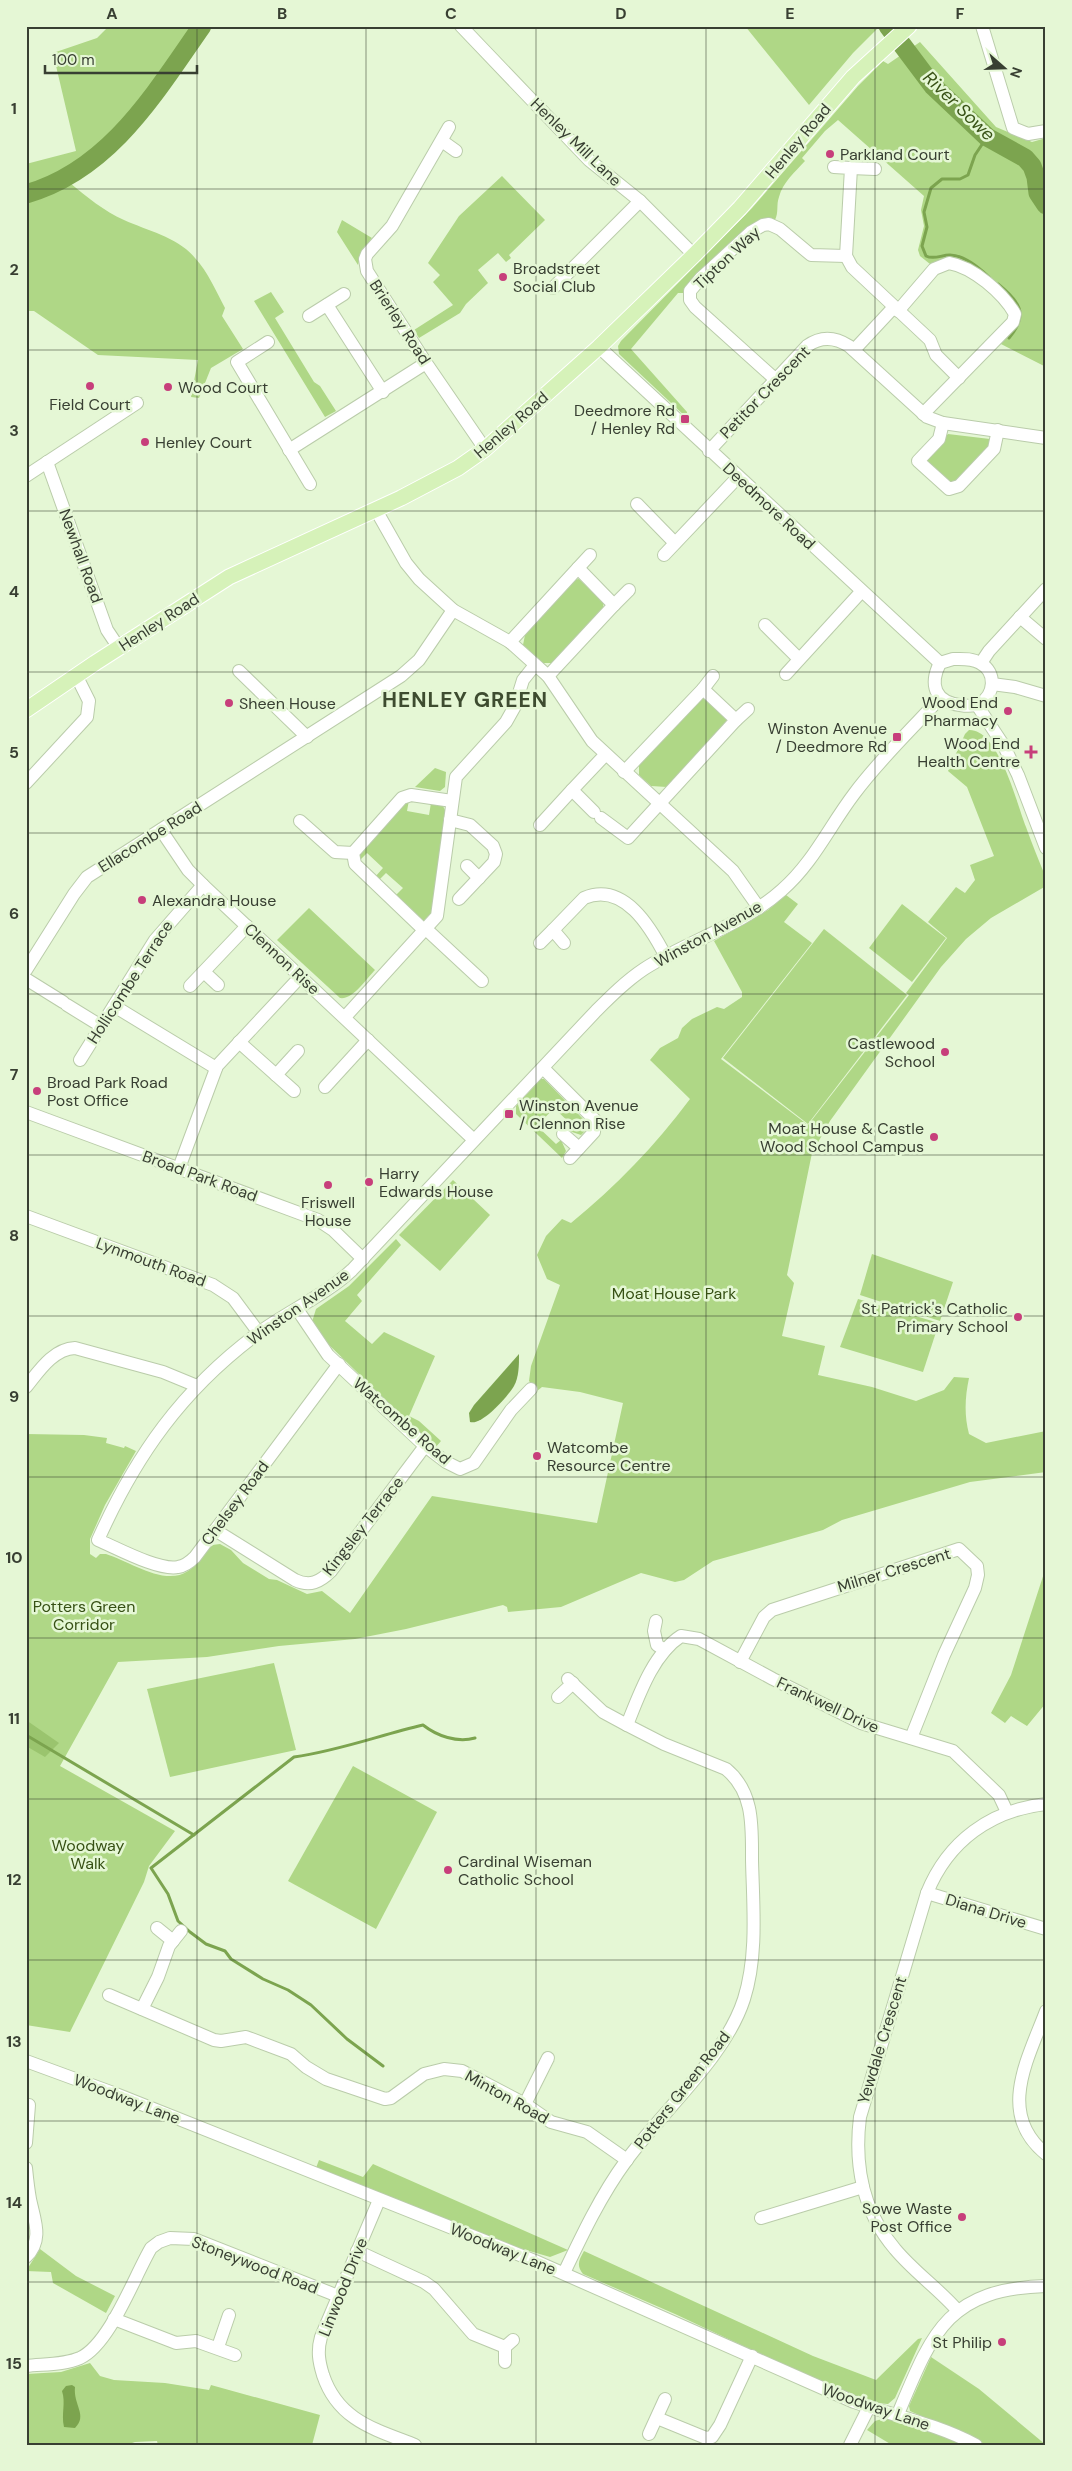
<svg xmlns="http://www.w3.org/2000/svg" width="1072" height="2471" font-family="'DM Sans',sans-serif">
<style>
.green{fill:#afd786}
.forest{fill:#9ac46e}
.water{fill:#7ca44f}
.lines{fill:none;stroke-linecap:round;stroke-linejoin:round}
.stream{stroke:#7ca44f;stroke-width:3}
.river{stroke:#7ca44f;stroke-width:19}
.minor-casing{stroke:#baccaa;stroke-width:14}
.major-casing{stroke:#fff;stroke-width:17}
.minor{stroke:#fff;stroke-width:12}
.major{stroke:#d6f2b9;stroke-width:15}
.grid{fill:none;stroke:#383f32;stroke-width:1;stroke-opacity:0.55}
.poi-dot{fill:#c73f7b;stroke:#e5f7d5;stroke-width:2}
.labels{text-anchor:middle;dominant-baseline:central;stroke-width:5;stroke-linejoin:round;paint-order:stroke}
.street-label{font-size:16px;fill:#383f32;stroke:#e5f7d5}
.poi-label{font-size:16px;fill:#383f32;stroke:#e5f7d5;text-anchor:start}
.park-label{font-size:16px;fill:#365014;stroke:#e5f7d5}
.water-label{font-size:18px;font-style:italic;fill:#385216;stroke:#e5f7d5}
.district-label{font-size:21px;font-weight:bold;letter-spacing:1px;fill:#3e4c30;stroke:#e5f7d5}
.neatline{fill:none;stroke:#383f32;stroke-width:2}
.grid-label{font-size:16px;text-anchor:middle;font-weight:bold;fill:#383f32}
</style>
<rect width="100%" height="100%" fill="#e5f7d5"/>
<g class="green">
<path d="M 109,26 L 198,26 C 152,92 108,165 26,190 L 26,164 L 76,151 L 53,53 L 97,38 Z"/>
<polygon points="745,26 880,26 853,53 809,105"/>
<path d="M 920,42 L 996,127 L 1032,142 L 1046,138 L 1046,367 L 999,343 L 1018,320 L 979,273 L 930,264 L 920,256 L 918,250 L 924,226 L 921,210 L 924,196 L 838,120 L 825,131 L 802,158 L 805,161 C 795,172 783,182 779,197 C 776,205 779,212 775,220 L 685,293 L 678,293 L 631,349 L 687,412 L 687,418 L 619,354 L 618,346 L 621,341 L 752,208 L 858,86 L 883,61 L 888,64 Z"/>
<polygon points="502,176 545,220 509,255 511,258 506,262 498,253 478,270 488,283 466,304 460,313 419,338 414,330 453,305 433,282 440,275 428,263 459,216"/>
<path d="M 70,183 C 87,197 104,211 124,220 C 148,231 178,237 195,258 C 208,272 216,291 225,308 L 222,316 L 243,349 L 211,368 L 199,398 L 191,397 L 198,360 L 98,355 L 34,311 L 26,311 L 26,200 L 46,195 Z"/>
<polygon points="342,220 372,238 362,250 358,265 337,232"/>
<polygon points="271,292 284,312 275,318 314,382 320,386 336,411 325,417 254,301"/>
<polygon points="948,434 990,439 992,442 990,447 954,484 947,484 927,464 928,456"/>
<polygon points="579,579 604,602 602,612 552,663 543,663 523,645 525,635 573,580"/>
<polygon points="705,697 727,718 725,724 667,787 651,786 639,775 639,763 700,698"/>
<path d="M 969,730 C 999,729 1017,805 1026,827 C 1032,844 1039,861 1046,878 L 1046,886 L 991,918 L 966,939 L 941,967 L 830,1121 L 812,1153 L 787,1275 L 794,1283 L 782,1336 L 825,1346 L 818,1375 L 872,1387 L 916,1401 L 944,1390 L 954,1377 L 969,1378 C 965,1397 964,1415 969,1434 L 986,1443 L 1046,1431 L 1046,1472 L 970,1482 L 842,1520 L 823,1530 L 713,1561 L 684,1580 L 675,1582 L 641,1573 L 561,1607 L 508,1612 L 507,1607 L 503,1605 L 406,1629 L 355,1639 L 279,1646 L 207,1657 L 118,1662 L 60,1766 L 175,1831 L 149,1866 L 144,1882 L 70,2032 L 26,2025 L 26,1434 L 84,1435 L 107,1438 L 106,1443 L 124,1448 L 125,1446 L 136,1451 L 105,1505 L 90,1539 L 90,1554 L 96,1558 L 100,1554 L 106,1554 C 129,1561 165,1587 188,1571 C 198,1565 204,1553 212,1545 L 220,1544 L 231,1550 L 243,1563 L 269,1579 L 277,1580 L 307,1594 L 322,1591 L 350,1613 L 432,1496 L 597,1523 L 623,1403 L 580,1392 L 542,1387 L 537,1391 L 529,1381 L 531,1366 L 560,1285 L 547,1279 L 537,1255 L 546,1236 L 562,1219 L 571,1223 C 616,1186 655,1146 690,1099 L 650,1060 L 660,1048 L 678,1038 L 682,1028 L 692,1019 L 717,1007 L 724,1009 L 742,997 L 742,992 L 714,941 L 768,910 L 786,895 L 798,904 L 784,922 L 812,943 L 721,1059 L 808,1125 L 909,995 L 906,993 L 947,938 L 928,922 L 956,887 L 965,893 L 975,880 L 970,865 L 994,856 L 967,787 L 948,771 L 965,734 Z"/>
<polygon points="435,768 446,772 445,787 440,791 415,787"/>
<polygon points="409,800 407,811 429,815 431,803 443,806 446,812 433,913 424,921 395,896 403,888 386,873 378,881 375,877 383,868 367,853 358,862 357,853"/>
<polygon points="902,904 946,938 912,982 869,948"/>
<path d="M 309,908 L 375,970 C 366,979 353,1000 340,998 L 277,940 Z"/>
<polygon points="824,929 907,995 808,1124 723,1058"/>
<polygon points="541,1079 544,1079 590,1126 581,1135 569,1131 573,1126 554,1108 537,1126 556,1144 561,1140 566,1151 562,1158 516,1114 516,1106"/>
<polygon points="453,1180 490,1215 440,1271 399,1235"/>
<polygon points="396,1239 401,1245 357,1295 362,1301 345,1321 372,1344 384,1332 435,1356 409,1416 419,1421 441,1441 435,1448 325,1341 312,1322 316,1309 349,1286"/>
<polygon points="872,1254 953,1282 940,1321 860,1295"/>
<polygon points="858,1299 939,1323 923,1372 840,1347"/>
<polygon points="1046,1567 1046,1703 1027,1726 1011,1716 1005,1723 991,1713 1011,1675"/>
<polygon points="274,1663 296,1750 170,1777 147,1689"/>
<polygon points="353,1766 437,1812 376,1929 288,1881"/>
<polygon points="319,2160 363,2177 373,2164 568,2250 550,2257 509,2245 316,2168"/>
<polygon points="40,2249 76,2276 115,2296 106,2313 53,2283 51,2272 26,2271"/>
<path d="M 584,2251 L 813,2356 L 876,2380 L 918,2339 L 922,2338 L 895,2398 L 888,2404 L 876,2403 L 831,2387 L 675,2314 L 583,2274 C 576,2265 579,2260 584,2251 Z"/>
<polygon points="931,2357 979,2389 1046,2445 987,2445 910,2411 909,2406"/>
<polygon points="90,2363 100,2376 114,2380 165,2383 209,2390 211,2385 320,2415 312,2445 158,2445 157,2441 135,2442 126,2445 26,2445 26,2374 61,2372"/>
<polygon points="885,2418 951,2438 963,2445 892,2445 867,2430 875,2421"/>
</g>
<polygon class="forest" points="26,1720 59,1743 45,1757 26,1746"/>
<g class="water">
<path d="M 519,1354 C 519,1365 519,1377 514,1386 C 508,1396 482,1426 470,1422 L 469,1413 L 474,1405 Z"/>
<path d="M 72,2385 L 75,2387 C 73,2405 88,2415 75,2428 L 64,2427 C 61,2414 66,2403 62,2391 L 66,2386 Z"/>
</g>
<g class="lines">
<g class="stream">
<path d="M 987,137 L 975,155 L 968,175 L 960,179 L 942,179 L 931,188 L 924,212 L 927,227 L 922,246 L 926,256 C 934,260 941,255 950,255 C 964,255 979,268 989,277"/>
<path d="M 998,284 C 1020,302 1029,314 1009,338"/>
<polyline points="26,1735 194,1835"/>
<path d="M 383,2066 L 347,2039 L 311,2005 L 288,1990 L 263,1979 L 231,1959 L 225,1951 L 206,1944 L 190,1932 L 178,1921 L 168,1894 L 151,1868 L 294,1757 C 338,1751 380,1735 423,1725 C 437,1736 457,1743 475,1738"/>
</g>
<g class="river">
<polyline points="888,26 933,86 987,137 1025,158 1032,166 1036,177 1038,193 1046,205"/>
<path d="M 26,194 C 110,170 155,93 202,26"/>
</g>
<defs>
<g id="minor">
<polyline points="461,26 589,160 640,201 694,255"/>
<polyline points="982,26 1013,128 1028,134 1046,131"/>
<polyline points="449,127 392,226 367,254 365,259 367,271 426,363 485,449"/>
<polyline points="442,141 456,151"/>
<polyline points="834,167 851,168 846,256 852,267 930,340 936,355 959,378"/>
<polyline points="851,168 875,169"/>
<polyline points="553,288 640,201"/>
<polyline points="327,305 383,392"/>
<path d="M 898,311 L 934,269 L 949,263 C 973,267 1003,293 1015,314 L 1013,322 L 923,414"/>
<polyline points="309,316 344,294"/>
<polyline points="268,342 237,362 310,484"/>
<polyline points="599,347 940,663"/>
<polyline points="854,350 894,307"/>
<polyline points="775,379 695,307 690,300 690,291 701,278 751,232 763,225 769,224 780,229 811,255 846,256"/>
<polyline points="943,423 939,439 918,461 949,489 959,486 994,449 998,430"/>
<polyline points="289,450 426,363"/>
<path d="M 709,451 L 807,346 C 821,336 835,337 849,346 L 927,417 L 943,423 L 1046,438"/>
<polyline points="47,462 107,630 119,648"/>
<polyline points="26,476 137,403"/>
<polyline points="637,504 675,543"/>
<polyline points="376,510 406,563 419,579 453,610 510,642 548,676 592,741 733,871 759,908"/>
<polyline points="664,555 738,477"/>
<polyline points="578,568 590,555"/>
<polyline points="614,605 629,590"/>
<polyline points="1020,617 1046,639"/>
<polyline points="765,625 799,659"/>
<polyline points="510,642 578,568 614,605 548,676"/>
<path d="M 953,659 C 962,659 972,658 980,663 C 997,672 995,695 979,704 C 974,706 966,706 960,705 C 935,702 929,685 940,663 Z"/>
<polyline points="981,663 989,651 1046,589"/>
<polyline points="239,671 307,737"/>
<polyline points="786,674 861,592"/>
<polyline points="992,684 1015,687 1046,696"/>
<polyline points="703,689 713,676"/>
<polyline points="977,705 1004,746 1018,775 1046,848"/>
<polyline points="736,720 748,709"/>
<polyline points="26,783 87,717 89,701 76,675"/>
<polyline points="594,812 572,790 605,755"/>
<polyline points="601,818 628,838 736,720 703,689 624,772"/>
<polyline points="450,820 470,825 493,846 496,854 494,862 459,899"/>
<polyline points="300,821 335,852 353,853"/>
<polyline points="540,825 572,790"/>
<polyline points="161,830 188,870 203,885 474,1140"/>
<polyline points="467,866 479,878"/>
<polyline points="426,929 482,981"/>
<polyline points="425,931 355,864 353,853 402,798 411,795 452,801"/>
<polyline points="540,943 553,930"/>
<path d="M 564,943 L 553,930 L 584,898 C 624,881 651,928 666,957"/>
<polyline points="26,970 74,894 87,877 401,676 419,660 453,610"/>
<polyline points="204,972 218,985"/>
<polyline points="26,979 63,1002"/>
<polyline points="190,986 247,926"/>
<polyline points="67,1005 101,1026"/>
<polyline points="114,1006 216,1068"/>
<polyline points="345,1017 437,916 456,777 506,722 515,706 523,680 535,665"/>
<polyline points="239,1042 294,1091"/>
<polyline points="80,1060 155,940 203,885"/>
<polyline points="543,1068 595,1120 594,1132 570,1158"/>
<polyline points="276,1075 298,1051"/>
<polyline points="325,1087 368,1040"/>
<polyline points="26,1112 318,1220 333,1230 363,1259"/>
<polyline points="563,1134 579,1148"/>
<polyline points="179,1168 217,1066 301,976"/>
<polyline points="26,1216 213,1285 233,1298 259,1333"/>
<polyline points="297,1309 328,1355 425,1446 446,1462 460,1469 474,1463 511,1410 531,1389"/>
<path d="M 339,1364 L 195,1557 C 190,1562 185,1566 178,1567 C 159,1571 117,1548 98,1540 C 136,1455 182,1390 257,1334 C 288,1311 324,1296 352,1270 L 596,1011 C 611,996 626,981 644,969 C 689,940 742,926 782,890 C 813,863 829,827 854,794 C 879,760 912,729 940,698"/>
<path d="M 26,1387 C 39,1371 53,1349 75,1348 L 163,1372 L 197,1386"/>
<path d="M 215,1530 L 295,1580 C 310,1587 320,1582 331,1571 L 425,1446"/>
<polyline points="656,1621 654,1631 657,1645 665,1650"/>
<polyline points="740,1662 764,1617 772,1610 959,1549 977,1566 978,1575 975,1588 944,1655 911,1738"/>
<polyline points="568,1679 603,1712 627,1725"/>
<polyline points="558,1697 573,1683"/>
<polyline points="927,1893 1046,1929"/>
<polyline points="157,1928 173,1941"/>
<polyline points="109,1995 214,2040 221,2041 246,2037 291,2054 306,2067 326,2079 385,2099 391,2098 424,2074 444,2069 462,2071 525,2104 551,2122 587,2132 627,2160"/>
<polyline points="142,2009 158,1977 169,1946 181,1931"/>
<path d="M 1046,2011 C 1028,2059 996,2114 1046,2154"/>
<path d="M 26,2061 L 116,2094 L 535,2261 L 854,2402 C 895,2416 937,2424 976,2445"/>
<polyline points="525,2104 548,2058"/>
<polyline points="26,2143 29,2105"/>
<path d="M 26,2168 C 27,2178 28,2188 30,2199 C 34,2219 44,2240 26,2257"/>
<path d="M 379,2200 L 321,2337 C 317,2351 319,2362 323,2375 C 338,2420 374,2429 415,2445"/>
<polyline points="761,2218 863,2187"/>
<polyline points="357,2251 424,2282 434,2289 473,2334 505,2347"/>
<path d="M 564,2273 C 582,2235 601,2195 626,2161 C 663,2110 725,2058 744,1999 C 758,1955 753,1905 752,1860 C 752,1826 754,1792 726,1769 L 664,1744 L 627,1725 C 639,1695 653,1654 681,1636 L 699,1639 L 773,1679 L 861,1723 L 953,1751 L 999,1795 L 1007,1812"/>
<path d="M 958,2311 C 939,2289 914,2272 895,2249 C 863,2212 854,2165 860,2117 L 927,1893 C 948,1841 991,1810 1046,1804"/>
<polyline points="114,2319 176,2343 196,2341 235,2355"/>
<polyline points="218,2347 229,2315"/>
<polyline points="505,2362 505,2347 513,2340"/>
<path d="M 26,2366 C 44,2364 64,2365 80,2358 C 110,2344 134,2277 151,2248 L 159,2242 L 170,2238 L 194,2239 L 338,2296"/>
<path d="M 898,2414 C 932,2333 947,2289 1046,2286"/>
<polyline points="657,2418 706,2438 712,2437 720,2425 752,2356"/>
<polyline points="649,2434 665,2399"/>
<polyline points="850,2445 869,2407"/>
</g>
<polyline id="major" points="26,710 95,663 229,577 401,498 458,468 485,449 599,347 694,255 740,208 853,77 909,26"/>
</defs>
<use href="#minor" class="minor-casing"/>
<use href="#major" class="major-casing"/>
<use href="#minor" class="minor"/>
<use href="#major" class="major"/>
</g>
<path class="grid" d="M 197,26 L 197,2445M 366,26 L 366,2445M 536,26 L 536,2445M 706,26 L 706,2445M 875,26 L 875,2445M 26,189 L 1046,189M 26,350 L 1046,350M 26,511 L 1046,511M 26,672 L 1046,672M 26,833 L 1046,833M 26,994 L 1046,994M 26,1155 L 1046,1155M 26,1316 L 1046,1316M 26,1477 L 1046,1477M 26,1638 L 1046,1638M 26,1799 L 1046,1799M 26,1960 L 1046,1960M 26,2121 L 1046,2121M 26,2282 L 1046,2282"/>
<g class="poi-dot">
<circle cx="830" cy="154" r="5"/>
<circle cx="503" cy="277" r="5"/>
<circle cx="90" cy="386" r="5"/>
<circle cx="168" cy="387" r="5"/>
<rect x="680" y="414" width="10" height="10" rx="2.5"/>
<circle cx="145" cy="442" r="5"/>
<circle cx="229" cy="703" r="5"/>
<circle cx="1008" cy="711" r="5"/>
<rect x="892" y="732" width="10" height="10" rx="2.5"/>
<path d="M1028.5 744.5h5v5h5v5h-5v5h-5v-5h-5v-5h5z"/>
<circle cx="142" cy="900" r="5"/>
<circle cx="945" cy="1052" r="5"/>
<circle cx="37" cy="1091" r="5"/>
<rect x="504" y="1109" width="10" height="10" rx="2.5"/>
<circle cx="934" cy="1137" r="5"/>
<circle cx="369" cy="1182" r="5"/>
<circle cx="328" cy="1185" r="5"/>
<circle cx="1018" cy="1317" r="5"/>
<circle cx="537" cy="1456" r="5"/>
<circle cx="448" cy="1870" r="5"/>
<circle cx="962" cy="2217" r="5"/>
<circle cx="1002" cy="2342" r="5"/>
</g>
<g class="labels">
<g class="street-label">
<text transform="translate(798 141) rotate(-50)">Henley Road</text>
<text transform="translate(576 142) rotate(44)">Henley Mill Lane</text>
<text transform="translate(727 258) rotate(-43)">Tipton Way</text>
<text transform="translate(400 322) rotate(57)">Brierley Road</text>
<text transform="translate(765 392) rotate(-46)">Petitor Crescent</text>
<text transform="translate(511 425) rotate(-41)">Henley Road</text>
<text transform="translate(769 506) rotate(43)">Deedmore Road</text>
<text transform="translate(81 556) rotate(70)">Newhall Road</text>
<text transform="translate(159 622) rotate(-33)">Henley Road</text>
<text transform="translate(150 837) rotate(-32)">Ellacombe Road</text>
<text transform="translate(708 934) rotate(-29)">Winston Avenue</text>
<text transform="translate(282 959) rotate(43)">Clennon Rise</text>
<text transform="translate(130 982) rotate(-57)">Hollicombe Terrace</text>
<text transform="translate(200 1176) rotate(20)">Broad Park Road</text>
<text transform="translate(151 1262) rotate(20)">Lynmouth Road</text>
<text transform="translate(298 1307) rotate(-35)">Winston Avenue</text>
<text transform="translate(402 1421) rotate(41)">Watcombe Road</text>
<text transform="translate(235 1503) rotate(-53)">Chelsey Road</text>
<text transform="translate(363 1526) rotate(-52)">Kingsley Terrace</text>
<text transform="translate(894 1570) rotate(-17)">Milner Crescent</text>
<text transform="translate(828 1705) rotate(25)">Frankwell Drive</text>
<text transform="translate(986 1911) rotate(17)">Diana Drive</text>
<text transform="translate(882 2040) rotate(-73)">Yewdale Crescent</text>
<text transform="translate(682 2090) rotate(-52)">Potters Green Road</text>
<text transform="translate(507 2097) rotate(29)">Minton Road</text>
<text transform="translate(127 2099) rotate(21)">Woodway Lane</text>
<text transform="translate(503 2249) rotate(22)">Woodway Lane</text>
<text transform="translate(255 2265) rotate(21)">Stoneywood Road</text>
<text transform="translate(343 2287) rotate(-68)">Linwood Drive</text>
<text transform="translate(876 2407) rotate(19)">Woodway Lane</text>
</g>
<g class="poi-label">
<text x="840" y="154">Parkland Court</text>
<text x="513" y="268">Broadstreet<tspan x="513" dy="18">Social Club</tspan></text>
<text x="178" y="387">Wood Court</text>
<text x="90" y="404" text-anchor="middle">Field Court</text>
<text x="675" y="410" text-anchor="end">Deedmore Rd<tspan x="675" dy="18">/ Henley Rd</tspan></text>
<text x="155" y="442">Henley Court</text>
<text x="998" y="702" text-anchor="end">Wood End<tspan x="998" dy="18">Pharmacy</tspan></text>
<text x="239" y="703">Sheen House</text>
<text x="887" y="728" text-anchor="end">Winston Avenue<tspan x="887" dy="18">/ Deedmore Rd</tspan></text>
<text x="1020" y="743" text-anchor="end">Wood End<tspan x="1020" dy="18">Health Centre</tspan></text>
<text x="152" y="900">Alexandra House</text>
<text x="935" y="1043" text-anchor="end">Castlewood<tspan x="935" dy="18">School</tspan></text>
<text x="47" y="1082">Broad Park Road<tspan x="47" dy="18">Post Office</tspan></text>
<text x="519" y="1105">Winston Avenue<tspan x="519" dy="18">/ Clennon Rise</tspan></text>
<text x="924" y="1128" text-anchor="end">Moat House &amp; Castle<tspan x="924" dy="18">Wood School Campus</tspan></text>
<text x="379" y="1173">Harry<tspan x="379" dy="18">Edwards House</tspan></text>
<text x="328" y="1202" text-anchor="middle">Friswell<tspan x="328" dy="18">House</tspan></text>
<text x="1008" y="1308" text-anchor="end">St Patrick's Catholic<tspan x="1008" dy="18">Primary School</tspan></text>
<text x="547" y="1447">Watcombe<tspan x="547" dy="18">Resource Centre</tspan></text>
<text x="458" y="1861">Cardinal Wiseman<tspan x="458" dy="18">Catholic School</tspan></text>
<text x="952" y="2208" text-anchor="end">Sowe Waste<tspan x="952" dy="18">Post Office</tspan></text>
<text x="992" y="2342" text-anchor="end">St Philip</text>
</g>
<g class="park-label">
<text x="674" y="1293">Moat House Park</text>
<text x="84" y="1606">Potters Green<tspan x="84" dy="18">Corridor</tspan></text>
<text x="88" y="1845">Woodway<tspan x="88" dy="18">Walk</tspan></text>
</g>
<g class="water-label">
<text transform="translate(959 106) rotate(44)">River Sowe</text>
</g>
<g class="district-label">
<text x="465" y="700">HENLEY GREEN</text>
</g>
</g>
<rect width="1072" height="2471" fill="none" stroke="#e5f7d5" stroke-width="55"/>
<g transform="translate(1004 68) rotate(110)" stroke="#e5f7d5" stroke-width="4" paint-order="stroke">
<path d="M0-4L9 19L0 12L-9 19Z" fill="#383f32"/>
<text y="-8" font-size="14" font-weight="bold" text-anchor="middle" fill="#383f32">N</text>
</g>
<path d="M45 65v8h152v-8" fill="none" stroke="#383f32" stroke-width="2.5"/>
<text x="52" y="65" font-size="15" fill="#383f32" stroke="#e5f7d5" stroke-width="4" paint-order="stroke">100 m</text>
<rect x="28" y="28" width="1016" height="2416" class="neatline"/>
<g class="grid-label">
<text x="112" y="19">A</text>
<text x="282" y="19">B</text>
<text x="451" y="19">C</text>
<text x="621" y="19">D</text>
<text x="790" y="19">E</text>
<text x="960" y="19">F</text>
<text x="14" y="114">1</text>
<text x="14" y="275">2</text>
<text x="14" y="436">3</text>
<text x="14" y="597">4</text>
<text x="14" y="758">5</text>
<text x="14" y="919">6</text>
<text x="14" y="1080">7</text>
<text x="14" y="1241">8</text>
<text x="14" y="1402">9</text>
<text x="14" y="1563">10</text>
<text x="14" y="1724">11</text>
<text x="14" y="1885">12</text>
<text x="14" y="2047">13</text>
<text x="14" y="2208">14</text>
<text x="14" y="2369">15</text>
</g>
</svg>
